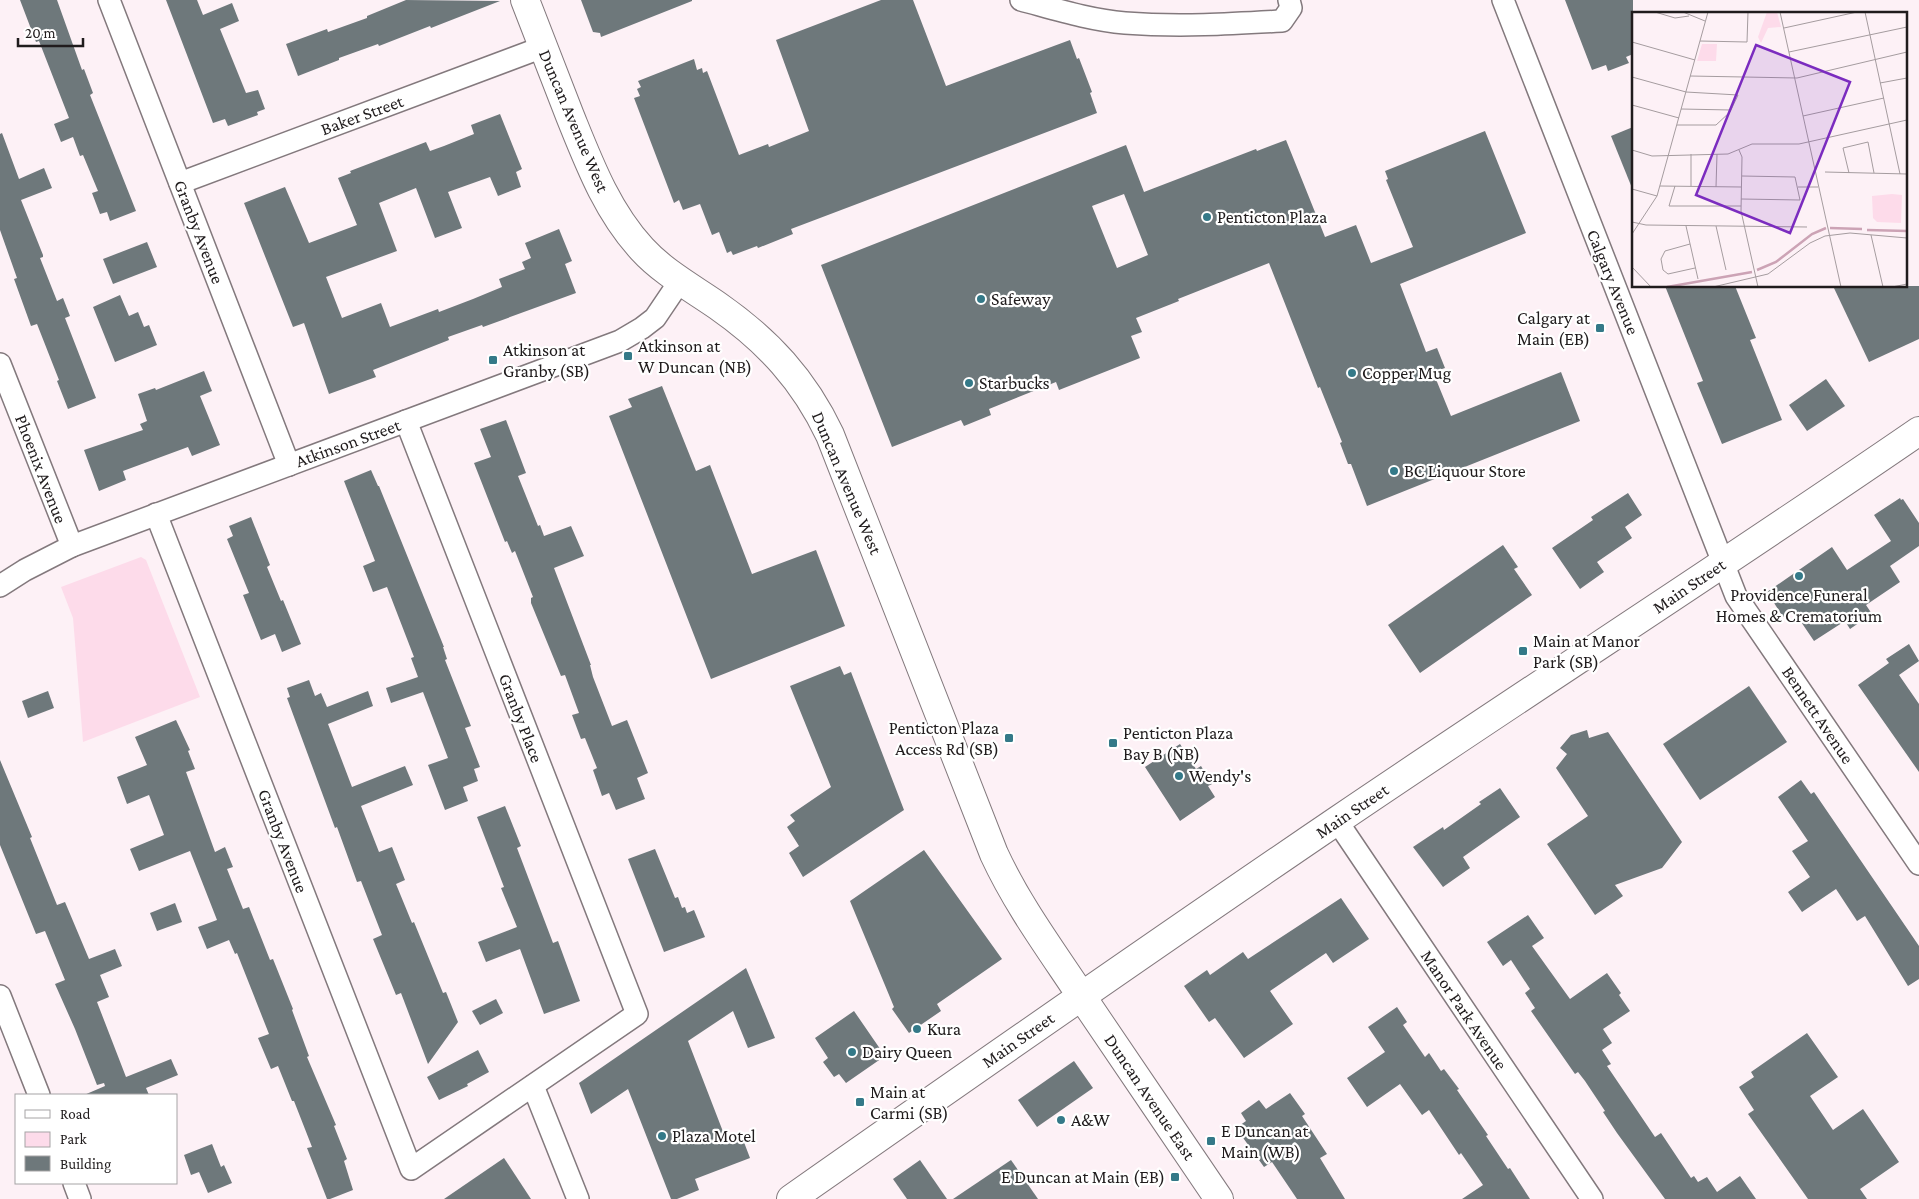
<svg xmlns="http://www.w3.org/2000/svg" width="1919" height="1199" font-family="'Crimson Pro',serif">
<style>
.green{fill:#fddbea}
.building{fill:#6e787b;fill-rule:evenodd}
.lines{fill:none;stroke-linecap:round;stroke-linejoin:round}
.street-casing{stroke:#83797d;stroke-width:24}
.secondary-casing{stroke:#83797d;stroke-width:30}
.street{stroke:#fff;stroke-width:21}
.secondary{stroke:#fff;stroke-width:28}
.poi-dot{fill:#347988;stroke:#fff;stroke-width:2}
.labels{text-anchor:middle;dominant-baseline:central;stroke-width:4.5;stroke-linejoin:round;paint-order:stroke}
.street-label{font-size:18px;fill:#201c1d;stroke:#fff}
.poi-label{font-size:18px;fill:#201c1d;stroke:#fff;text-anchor:start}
.inset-river{fill:none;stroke:#cca3b5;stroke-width:2.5}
.inset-road{fill:none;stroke:#a59c9f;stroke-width:1}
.view{fill:#7b2cbf;fill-opacity:0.15;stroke:#7b2cbf;stroke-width:2.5}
.inset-edge{fill:none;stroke:#201c1d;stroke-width:2.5}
</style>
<rect width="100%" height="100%" fill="#fdf1f6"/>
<polygon class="green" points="141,557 146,560 200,697 83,742 73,618 61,587"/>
<g class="building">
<polygon points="20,0 57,0 82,70 84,69 93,93 90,95 136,211 110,221 107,212 100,214 92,193 98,191 83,155 80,156 73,137 61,142 54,124 69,118 39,41 36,42"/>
<polygon points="166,0 197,0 203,15 232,3 239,21 220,29 246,93 258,90 265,109 257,112 258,115 228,126 225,119 213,123"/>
<polygon points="406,0 500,1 431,28 430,26 379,46 378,44 339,58 339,60 298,76 286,44 327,29 328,32 367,18 367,16"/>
<polygon points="581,0 692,0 692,1 601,37 600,33 593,32"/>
<polygon points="881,0 913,0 946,86 1070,40 1077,59 1079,58 1092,92 1090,93 1097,113 791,229 793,234 758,248 757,246 733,255 731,251 727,253 719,232 712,235 700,204 683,210 679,200 674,203 634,98 640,96 637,89 641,87 638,81 694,59 697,70 702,68 703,73 707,71 739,155 768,144 769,147 809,131 776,40"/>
<polygon points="1565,0 1633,0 1633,54 1626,57 1629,63 1608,71 1606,65 1592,70"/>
<polygon points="500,114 522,169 516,172 521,187 498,196 490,177 448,192 462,228 435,238 416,188 379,203 397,251 326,277 342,318 381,303 390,327 438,309 439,312 473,299 502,287 499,279 525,269 522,262 531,258 525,243 559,229 572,261 565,264 576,293 483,327 482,325 448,337 449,340 373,370 376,377 329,394 304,323 293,327 244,203 285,187 309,243 357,225 338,178 351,173 350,171 426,142 430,151 444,146 474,134 471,125"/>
<polygon points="1633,127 1633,188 1632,188 1611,136"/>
<path d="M 1485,131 L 1526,233 L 1400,284 L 1426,352 L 1437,348 L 1445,368 L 1433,372 L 1451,416 L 1561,372 L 1580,421 L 1367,506 L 1351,464 L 1348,464 L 1340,443 L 1342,442 L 1320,387 L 1318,388 L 1269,263 L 1178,299 L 1179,301 L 1136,318 L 1142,332 L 1131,336 L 1140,358 L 1059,390 L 1056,382 L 989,409 L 991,415 L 964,426 L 961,420 L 892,447 L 821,265 L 1126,145 L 1144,192 L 1256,149 L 1257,151 L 1286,140 L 1325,237 L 1356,225 L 1371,263 L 1413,247 L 1386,180 L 1388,179 L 1385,171 ZM 1124,194 L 1148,255 L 1117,268 L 1092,206 Z"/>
<polygon points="2,133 19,179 44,168 52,188 21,200 43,255 43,257 40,258 57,301 63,298 70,316 65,318 96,398 68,409 57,381 59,380 37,324 31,326 14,279 17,278 0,230 0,134"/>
<polygon points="147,242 157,267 113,284 103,259"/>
<polygon points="1665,286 1735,286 1756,338 1750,340 1782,420 1722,444 1697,383 1703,381"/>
<polygon points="1833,286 1919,286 1919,339 1869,362"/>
<polygon points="120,295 129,316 138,312 144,327 149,325 157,345 115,362 93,307"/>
<polygon points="204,371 212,391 200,396 220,445 192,456 188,447 123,471 126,480 99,491 84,450 143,430 140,424 147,421 138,394 155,388 156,390"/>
<polygon points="1826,379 1845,406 1807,431 1789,405"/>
<polygon points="662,386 696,471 710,465 752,574 816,550 845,626 711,679 609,416 632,407 628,399"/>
<polygon points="506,420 526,473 518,476 538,526 540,525 544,536 571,526 584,556 554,568 591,665 590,665 593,677 612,726 627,720 648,773 637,778 645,799 616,810 609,793 602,796 593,770 597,768 585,738 581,739 572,715 579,713 565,675 561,676 531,603 531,598 533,597 515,551 512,553 507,541 505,542 474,463 491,457 480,429"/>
<polygon points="371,470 378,486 379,486 444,647 443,647 447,659 445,660 471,726 465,728 480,767 474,769 478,781 463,787 468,801 445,810 428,765 448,758 423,692 391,703 386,688 418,677 411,658 414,657 387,587 373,592 363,566 375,561 344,481"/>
<polygon points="1628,493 1642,515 1625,527 1632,538 1597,562 1604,572 1580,589 1552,548 1593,520 1591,517"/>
<polygon points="1900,498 1901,500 1903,499 1919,523 1919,546 1890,566 1900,582 1866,605 1872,614 1850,629 1845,621 1814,641 1793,610 1783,617 1767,592 1832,547 1847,570 1891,541 1874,515"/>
<polygon points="251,517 270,565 267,567 281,601 283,600 301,644 282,652 275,634 261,640 243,595 249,593 227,539 233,536 229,526"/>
<polygon points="1503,545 1518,567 1514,569 1532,595 1420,673 1388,625"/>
<polygon points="1909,644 1919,661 1899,675 1919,704 1919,772 1858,685 1889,663 1886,659"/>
<polygon points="840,666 844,675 851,672 904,810 803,877 789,853 799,846 787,827 795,821 790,815 831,787 790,686"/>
<polygon points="309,680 315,696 321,693 327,707 368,691 373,706 328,724 352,787 405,766 413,785 361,806 379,852 392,847 405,880 396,884 412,923 414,922 443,993 446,992 458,1022 428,1064 401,993 396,995 373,939 382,935 361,881 357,882 337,827 335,828 287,698 290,697 287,688"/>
<polygon points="1749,686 1787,742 1700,800 1663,744"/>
<polygon points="48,691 54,708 28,718 22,701"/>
<polygon points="176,720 190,750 188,751 195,769 186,772 215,852 225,847 233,867 227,869 243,909 249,907 270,960 273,959 293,1009 292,1010 309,1056 307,1057 336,1125 334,1126 347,1159 344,1161 353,1190 330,1199 327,1199 307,1148 312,1147 294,1101 292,1101 278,1066 271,1069 258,1038 269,1034 237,953 235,954 229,940 207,949 198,927 217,920 190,851 139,871 130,849 164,835 149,795 127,804 117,777 147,765 135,737"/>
<polygon points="1587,730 1589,738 1608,732 1682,842 1662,868 1615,885 1623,896 1595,915 1547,844 1588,816 1556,768 1567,754 1560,748 1571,735"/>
<polygon points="1180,744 1196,769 1201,766 1212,784 1208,786 1215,797 1180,821 1145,767"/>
<polygon points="0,760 32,837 30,838 57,905 65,902 89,959 115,949 122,966 100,975 109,997 97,1002 126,1077 171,1059 178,1075 146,1088 149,1095 84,1095 105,1086 104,1083 97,1085 75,1029 55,984 65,980 45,931 36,934 0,845"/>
<polygon points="1801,780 1811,794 1814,792 1919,946 1919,979 1908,986 1865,916 1857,921 1836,889 1802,912 1788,892 1810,877 1792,851 1808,841 1778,797"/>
<polygon points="1500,788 1520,817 1463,857 1470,868 1443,887 1413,847 1443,827 1444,830 1481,804 1479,802"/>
<polygon points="505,806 521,846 517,848 553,943 558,941 580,1001 544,1014 520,949 486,962 478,942 517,927 501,888 504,887 477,817"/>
<polygon points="655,849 675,898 678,897 682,908 685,907 687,913 694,910 705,937 664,952 628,859"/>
<polygon points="924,850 1002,959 937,1004 941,1011 909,1033 892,1009 894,1007 850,901"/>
<polygon points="1341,898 1369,939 1333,963 1326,953 1270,991 1293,1024 1244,1058 1215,1018 1209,1022 1184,986 1207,970 1210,975 1243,952 1248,959"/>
<polygon points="175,903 182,922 157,931 150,913"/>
<polygon points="1528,915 1544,938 1532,946 1570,999 1607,973 1621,993 1619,995 1630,1011 1603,1029 1612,1043 1602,1050 1611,1064 1607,1066 1655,1137 1661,1133 1691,1178 1694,1176 1698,1182 1707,1177 1717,1192 1740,1176 1756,1199 1665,1199 1617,1133 1603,1112 1605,1111 1585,1081 1578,1072 1575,1074 1531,1011 1535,1008 1525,993 1530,989 1511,960 1503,966 1487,942"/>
<polygon points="746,968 775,1038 748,1048 733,1011 688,1041 727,1142 742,1137 750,1158 695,1179 699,1190 677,1199 671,1199 628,1089 591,1114 579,1083"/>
<polygon points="496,999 503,1013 480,1025 472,1011"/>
<polygon points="1397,1007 1407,1022 1403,1025 1425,1057 1429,1053 1441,1071 1444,1069 1459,1089 1457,1090 1488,1135 1486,1136 1508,1169 1510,1168 1530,1199 1462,1199 1483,1185 1461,1153 1459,1155 1429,1110 1422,1115 1400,1084 1367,1107 1347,1078 1385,1052 1368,1027"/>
<polygon points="854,1011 885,1056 846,1083 839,1074 834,1077 823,1062 828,1058 815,1038"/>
<polygon points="1807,1033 1838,1077 1810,1096 1833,1130 1863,1109 1899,1162 1860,1189 1867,1199 1808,1199 1748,1114 1754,1110 1739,1087 1754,1077 1751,1072"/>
<polygon points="478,1050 489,1072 467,1084 468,1086 439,1100 427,1077"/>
<polygon points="1074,1061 1093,1088 1037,1127 1018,1100"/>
<polygon points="1290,1093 1305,1114 1302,1116 1327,1154 1320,1158 1345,1199 1297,1199 1272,1162 1264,1167 1236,1128 1246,1121 1241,1113 1259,1100 1266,1109"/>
<polygon points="212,1144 221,1167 224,1165 232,1183 208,1193 199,1172 191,1175 184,1155"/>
<polygon points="504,1158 531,1199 444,1199"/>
<polygon points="920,1160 947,1199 907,1199 893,1179"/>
<polygon points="1011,1160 1038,1199 953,1199"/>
</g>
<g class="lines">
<defs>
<g id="street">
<polyline points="109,0 289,465"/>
<path d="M 1021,0 C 1055,9 1090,20 1125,23 C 1178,27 1230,24 1282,21 L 1291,8 L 1289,0"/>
<polyline points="1503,0 1736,596 1919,864"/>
<polyline points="180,183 543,47"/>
<polyline points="0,364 72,546"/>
<polyline points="156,514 411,1169 637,1014 406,421"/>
<polyline points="0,586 25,570 72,546 620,341 642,328 655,318 680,281"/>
<polyline points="1337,821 1592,1199"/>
<polyline points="0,996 39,1095"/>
<polyline points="533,1086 578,1199"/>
<polyline points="74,1183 80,1199"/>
</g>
<g id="secondary">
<path d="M 525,0 C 540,39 555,78 570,116 C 589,163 607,211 642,249 C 663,272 692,288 718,306 C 768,341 804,380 830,435 L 994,854 C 1019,908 1054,954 1086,1003 C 1130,1068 1175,1134 1219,1199"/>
<path d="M 791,1199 C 972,1072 1154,945 1338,820 C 1531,689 1727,563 1919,431"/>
</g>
</defs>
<use href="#street" class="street-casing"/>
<use href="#secondary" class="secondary-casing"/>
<use href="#street" class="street"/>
<use href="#secondary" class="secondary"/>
</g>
<g class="poi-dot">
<circle cx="1207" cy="217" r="5"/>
<circle cx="981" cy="299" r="5"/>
<rect x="1595" y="323" width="10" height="10" rx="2.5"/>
<rect x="623" y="351" width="10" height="10" rx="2.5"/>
<rect x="488" y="355" width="10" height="10" rx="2.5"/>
<circle cx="1352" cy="373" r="5"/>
<circle cx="969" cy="383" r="5"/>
<circle cx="1394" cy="471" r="5"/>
<circle cx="1799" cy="576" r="5"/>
<rect x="1518" y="646" width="10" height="10" rx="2.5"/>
<rect x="1004" y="733" width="10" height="10" rx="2.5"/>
<rect x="1108" y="738" width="10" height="10" rx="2.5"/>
<circle cx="1179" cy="776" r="5"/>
<circle cx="917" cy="1029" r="5"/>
<circle cx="852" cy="1052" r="5"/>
<rect x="855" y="1097" width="10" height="10" rx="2.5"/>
<circle cx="1061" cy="1120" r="5"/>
<circle cx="662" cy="1136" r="5"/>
<rect x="1206" y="1136" width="10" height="10" rx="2.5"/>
<rect x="1170" y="1172" width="10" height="10" rx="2.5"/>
</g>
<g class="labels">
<g class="street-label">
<text transform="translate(362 115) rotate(-20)">Baker Street</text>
<text transform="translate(574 121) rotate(67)">Duncan Avenue West</text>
<text transform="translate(199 232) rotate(69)">Granby Avenue</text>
<text transform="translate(1613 282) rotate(68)">Calgary Avenue</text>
<text transform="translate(348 443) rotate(-20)">Atkinson Street</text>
<text transform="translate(41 469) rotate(69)">Phoenix Avenue</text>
<text transform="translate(847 483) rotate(67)">Duncan Avenue West</text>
<text transform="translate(1689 586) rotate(-34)">Main Street</text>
<text transform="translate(1818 715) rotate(56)">Bennett Avenue</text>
<text transform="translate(521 718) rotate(69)">Granby Place</text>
<text transform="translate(1352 811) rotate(-34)">Main Street</text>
<text transform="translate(283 841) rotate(69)">Granby Avenue</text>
<text transform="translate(1464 1010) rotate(56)">Manor Park Avenue</text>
<text transform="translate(1018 1040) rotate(-35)">Main Street</text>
<text transform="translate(1150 1097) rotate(56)">Duncan Avenue East</text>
</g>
<g class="poi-label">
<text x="1217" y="217">Penticton Plaza</text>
<text x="991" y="299">Safeway</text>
<text x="1590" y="318" text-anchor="end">Calgary at<tspan x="1590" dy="21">Main (EB)</tspan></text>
<text x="638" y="346">Atkinson at<tspan x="638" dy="21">W Duncan (NB)</tspan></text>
<text x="503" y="350">Atkinson at<tspan x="503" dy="21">Granby (SB)</tspan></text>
<text x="1362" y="373">Copper Mug</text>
<text x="979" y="383">Starbucks</text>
<text x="1404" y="471">BC Liquour Store</text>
<text x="1799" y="595" text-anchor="middle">Providence Funeral<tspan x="1799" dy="21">Homes &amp; Crematorium</tspan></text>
<text x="1533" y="641">Main at Manor<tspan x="1533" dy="21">Park (SB)</tspan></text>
<text x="999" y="728" text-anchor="end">Penticton Plaza<tspan x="999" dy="21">Access Rd (SB)</tspan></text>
<text x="1123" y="733">Penticton Plaza<tspan x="1123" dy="21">Bay B (NB)</tspan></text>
<text x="1189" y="776">Wendy's</text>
<text x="927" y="1029">Kura</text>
<text x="862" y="1052">Dairy Queen</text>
<text x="870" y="1092">Main at<tspan x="870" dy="21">Carmi (SB)</tspan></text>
<text x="1071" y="1120">A&amp;W</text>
<text x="1221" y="1131">E Duncan at<tspan x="1221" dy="21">Main (WB)</tspan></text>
<text x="672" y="1136">Plaza Motel</text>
<text x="1165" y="1177" text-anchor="end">E Duncan at Main (EB)</text>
</g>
</g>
<g transform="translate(1632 12)">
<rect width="275" height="275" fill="#fdf1f6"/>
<path d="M 135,0 L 145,0 L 149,15 L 136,16 L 129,31 L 126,25 ZM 70,32 L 85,32 L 84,49 L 65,49 ZM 260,182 L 270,183 L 269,211 L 245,210 L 241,206 L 240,184 Z" fill="#fddbea"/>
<path class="inset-river" d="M 198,216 L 230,217M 235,218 L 275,219M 125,258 L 144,250 L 180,222 L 194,216M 35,275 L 120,260"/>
<path class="inset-road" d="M 23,0 L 43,6 L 57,4M 51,0 L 73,9M 148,0 L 209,275M 233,0 L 268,162M 152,16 L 225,0M 68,29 L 115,30 L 116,0M 0,30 L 63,48M 157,40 L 275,15M 58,64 L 165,66 L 275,40M 0,65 L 54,80M 248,71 L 275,66M 0,93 L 47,106M 49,97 L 99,98M 171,104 L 252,86M 45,113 L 84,113 L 98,100 L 106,83 L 54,80M 0,138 L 20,144 L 96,142 L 120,132 L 167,132 L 275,108M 107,138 L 110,145 L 109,199 L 126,275M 193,160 L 275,162M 217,161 L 211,136 L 236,130 L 242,161M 28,174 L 109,175M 43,174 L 37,194 L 109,194M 59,174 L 59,142M 84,175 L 85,142M 166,175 L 186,175M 0,177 L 25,184M 109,187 L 168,188 L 163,165 L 110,164M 0,210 L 14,213 L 175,215M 54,214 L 66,267M 84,214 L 94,258M 0,222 L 25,184 L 76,0M 239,223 L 251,275M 58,232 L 33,239 L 29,247 L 31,258 L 36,262 L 63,256M 0,255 L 19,275M 81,275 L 136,262 L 178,231 L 193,224 L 218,221 L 275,226M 260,275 L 275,272"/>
<path class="view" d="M 124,33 L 218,70 L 158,221 L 64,183 Z"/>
<rect width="275" height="275" class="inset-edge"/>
</g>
<rect x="15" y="1094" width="162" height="90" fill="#ffffff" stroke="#a6a4a5"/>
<rect x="25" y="1110" width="25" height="8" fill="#ffffff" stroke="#a6a4a5"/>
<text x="60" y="1119" font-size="15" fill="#201c1d">Road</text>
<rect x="25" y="1132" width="25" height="15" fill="#fddbea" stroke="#a6a4a5"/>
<text x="60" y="1144" font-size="15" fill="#201c1d">Park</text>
<rect x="25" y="1156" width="25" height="15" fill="#6e787b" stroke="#a6a4a5"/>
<text x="60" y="1169" font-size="15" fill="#201c1d">Building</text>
<path d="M18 38v8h65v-8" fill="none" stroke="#201c1d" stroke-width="2.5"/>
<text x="25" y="38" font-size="15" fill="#201c1d" stroke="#ffffff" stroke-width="4" paint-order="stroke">20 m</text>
</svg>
